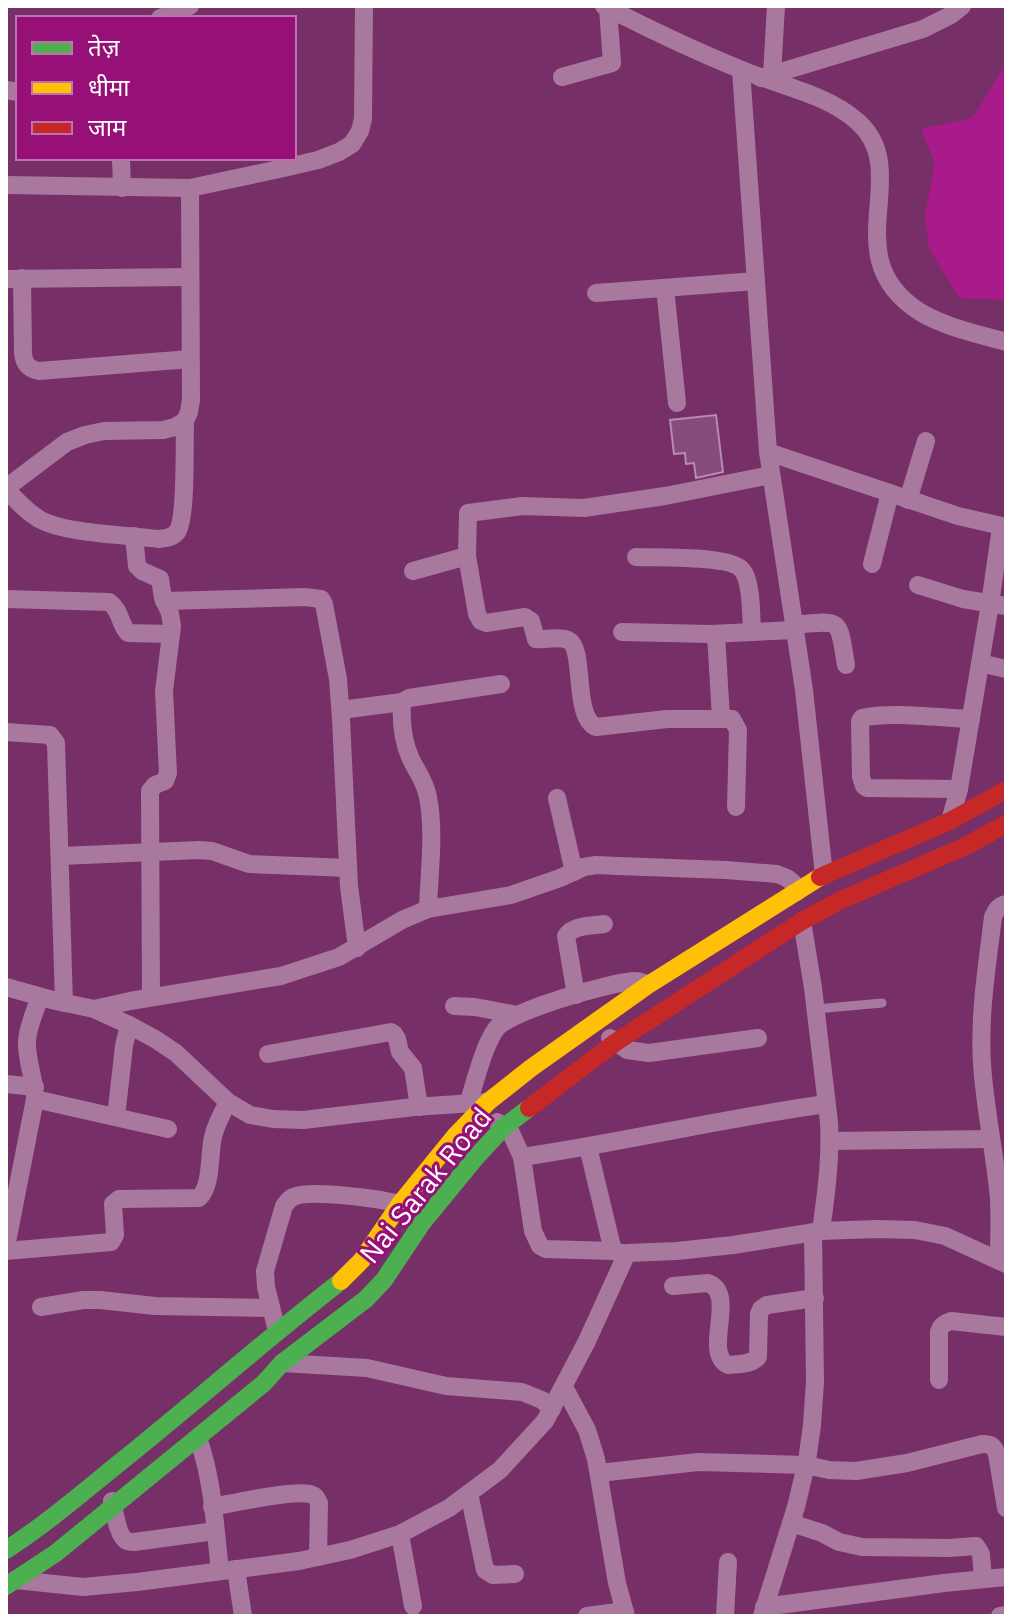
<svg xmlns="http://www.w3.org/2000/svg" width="1012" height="1622" font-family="'IBM Plex Sans','Noto Sans Devanagari',sans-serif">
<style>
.green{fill:#a91a8a}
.building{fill:#864c7a;stroke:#b78cae;stroke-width:2}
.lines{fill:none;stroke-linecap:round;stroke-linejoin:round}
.lane{stroke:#a9789e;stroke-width:9}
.street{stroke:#a9789e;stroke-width:18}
.fast{stroke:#4caf50;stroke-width:18}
.slow{stroke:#ffc107;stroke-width:18}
.jam{stroke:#c62828;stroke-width:18}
.labels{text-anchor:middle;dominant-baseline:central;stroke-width:6;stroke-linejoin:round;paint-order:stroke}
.street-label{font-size:28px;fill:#fff;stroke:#961077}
</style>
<rect width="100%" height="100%" fill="#772f67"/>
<polygon class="green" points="1006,65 1006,300 960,298 929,249 925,214 935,163 921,129 972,118"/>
<polygon class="building" points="716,415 723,472 696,478 694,463 686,464 685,453 674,454 670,420"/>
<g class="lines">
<polyline class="lane" points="816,1009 882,1003"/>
<g class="street">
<path d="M 604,6 C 649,29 695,51 742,70 C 780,86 827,94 858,122 C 915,173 833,257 920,312 C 945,327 978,334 1006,342"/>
<polyline points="160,18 190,6"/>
<polyline points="741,70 768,452 804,690 824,875"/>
<polyline points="772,75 776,6"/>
<polyline points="562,77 612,63 608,8"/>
<polyline points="761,78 923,29 951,15 962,6"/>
<polyline points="6,90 18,92"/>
<polyline points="121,158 122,188"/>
<polyline points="6,185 190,188"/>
<path d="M 22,278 L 23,353 C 24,364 28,369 39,371 L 190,359"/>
<polyline points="6,279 190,277"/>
<polyline points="665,288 677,403"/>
<polyline points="596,293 756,281"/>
<polyline points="768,452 958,516 1006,527"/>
<polyline points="6,488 67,442 85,435 104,431 163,430 175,427 185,421 189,412 191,400 190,188 284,168 318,160 339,152 352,144 360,131 363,119 364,6"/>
<path d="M 6,489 C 16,500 26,511 39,519 C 66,534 127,535 159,539 C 166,538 172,538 177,532 C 187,518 184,442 185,421"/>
<polyline points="908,500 926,441"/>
<polyline points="134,536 137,566 142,571 160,579 163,598 170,613 172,626 164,691 168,773 165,781 155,785 150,791 151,997"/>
<path d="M 636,557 C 656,558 731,555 742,570 C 752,581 751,616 752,632"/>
<polyline points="872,564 890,493"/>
<polyline points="413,571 467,556"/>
<polyline points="918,585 963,599 1006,606"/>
<path d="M 6,599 L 109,602 C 121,610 119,623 128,633 L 171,634"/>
<polyline points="164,601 305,597 321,599 324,604 338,679 341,719 349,886 357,948"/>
<path d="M 794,625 C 843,620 838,618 846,665"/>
<polyline points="622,632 710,634 795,630"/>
<polyline points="716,634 721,718"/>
<polyline points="980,663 1006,669"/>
<polyline points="341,710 402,702"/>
<polyline points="6,732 50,735 56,743 64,1003"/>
<path d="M 959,789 L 867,788 L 864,786 L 861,777 L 860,721 L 862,718 C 889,711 941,718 971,719"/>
<polyline points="557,798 574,872"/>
<path d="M 736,807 L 738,730 L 732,719 L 667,719 L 596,727 C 572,716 586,648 568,640 C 558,636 546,640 536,639 L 531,621 L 525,617 L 486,623 L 481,621 L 477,614 L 467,556 L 468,513 L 523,506 L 584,508 L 665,496 L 771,475"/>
<polyline points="950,821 959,789 990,604 1001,527"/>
<polyline points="61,856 199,850 212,851 249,864 348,868"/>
<path d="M 428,909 C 429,873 435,833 428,797 C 424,778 417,773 410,757 C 403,741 401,720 402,702 L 409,698 L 501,684"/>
<path d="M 802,921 L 813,988 L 829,1122 C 831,1158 826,1195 821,1231"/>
<polyline points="6,987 56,1001 94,1009 129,1025 155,1039 176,1053 228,1102 250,1115 273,1119 303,1120 414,1107 488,1102"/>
<path d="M 576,995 L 566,936 C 573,925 591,926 604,924"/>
<polyline points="454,1006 475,1007 517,1015"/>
<polyline points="94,1009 130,1001 281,976 339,957 402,920 428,909 511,895 560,878 584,867 596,865 618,866 726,870 777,874 787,878 793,883 797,892"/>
<polyline points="610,1038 627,1050 649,1053 758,1038"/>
<polyline points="268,1054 391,1032 394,1034 397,1039 400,1052 413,1068 419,1107"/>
<polyline points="6,1084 35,1087"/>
<polyline points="35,1099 168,1129"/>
<path d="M 468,1104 C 475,1083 483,1047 496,1029 C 509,1011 611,982 635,981 C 641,981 641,982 647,984"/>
<polyline points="116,1117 124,1046 129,1025"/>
<polyline points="497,1122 510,1131 522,1157 533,1231 540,1246 546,1249 613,1251"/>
<polyline points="830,1141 991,1139"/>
<polyline points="588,1147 613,1251 623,1253"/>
<path d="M 522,1157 C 624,1142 724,1118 826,1104"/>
<path d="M 6,1247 L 35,1099 C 35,1079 26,1060 27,1041 C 28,1026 35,1011 40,997"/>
<path d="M 6,1251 L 111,1242 L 115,1235 L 113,1204 L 119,1199 L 199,1198 C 212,1186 209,1154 213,1137 C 216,1124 222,1113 228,1102"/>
<path d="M 999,1261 C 999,1240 1000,1220 999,1199 C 995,1154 985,1109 982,1064 C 979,1014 987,966 993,917 C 996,910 998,906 1006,904"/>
<path d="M 673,1286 L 708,1283 C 738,1294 702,1352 728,1365 C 738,1364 751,1365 758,1357 L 759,1314 L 761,1309 L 767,1305 L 815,1298"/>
<polyline points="41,1307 83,1300 100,1300 155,1306 270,1308"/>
<path d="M 277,1331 L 266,1287 L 265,1271 L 284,1206 C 288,1201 289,1199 293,1197 C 310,1189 381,1199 400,1204"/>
<polyline points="282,1363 367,1368 446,1386 522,1392 542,1400 552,1409"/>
<path d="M 939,1380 L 939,1332 C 941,1325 945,1323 951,1321 L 1006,1327"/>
<polyline points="564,1387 587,1430 596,1459 617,1583 626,1616"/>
<path d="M 198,1438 C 213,1480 215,1527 220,1571"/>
<path d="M 599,1473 L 698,1462 L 806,1465 L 829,1470 L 856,1471 L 907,1463 L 982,1444 C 991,1444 993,1445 997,1454 L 1006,1508"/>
<polyline points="469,1493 485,1570 493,1575 515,1574"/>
<path d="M 112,1501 C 114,1510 118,1537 127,1541 C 129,1542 132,1542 134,1542 L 215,1531"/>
<path d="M 212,1507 C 234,1503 291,1490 310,1494 C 316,1496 316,1497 319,1503 L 318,1557"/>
<polyline points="791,1523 822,1533 839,1542 862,1547 949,1548 976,1546 981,1554 983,1579"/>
<polyline points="400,1534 413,1606"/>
<polyline points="236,1569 243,1616"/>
<polyline points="16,1580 83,1587 137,1582 299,1561 350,1550 400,1534 449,1508 500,1470 545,1421 587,1341 627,1253 677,1251 733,1245 821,1231 876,1229 915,1230 945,1236 1006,1264"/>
<polyline points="764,1607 944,1583 1006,1577"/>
<polyline points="587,1616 625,1611"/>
<polyline points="725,1616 728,1562"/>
<polyline points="762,1616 796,1507 807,1461 812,1425 815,1382 813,1232"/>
<polyline points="1000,1616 1006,1615"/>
</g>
<g class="fast">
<path d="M 6,1550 C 46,1524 81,1494 118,1464 C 193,1404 265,1340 341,1281"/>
<polyline points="6,1586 56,1553 264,1383 282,1363 366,1299 384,1280 422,1223 477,1156 504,1127 529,1108"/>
</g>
<polyline class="slow" points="341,1281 362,1260 400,1204 456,1135 488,1102 531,1068 648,985 820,877"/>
<g class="jam">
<polyline points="820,877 950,821 1006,790"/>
<polyline points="529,1108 616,1042 802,921 839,901 964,847 1006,824"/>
</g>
</g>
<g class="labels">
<g class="street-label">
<text transform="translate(425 1185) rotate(-51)">Nai Sarak Road</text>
</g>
</g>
<rect width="1012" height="1622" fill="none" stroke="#ffffff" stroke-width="16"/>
<rect x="16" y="16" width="280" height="144" fill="#961077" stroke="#c070ad" stroke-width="2"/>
<rect x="32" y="42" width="40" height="12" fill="#4caf50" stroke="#c070ad" stroke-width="2"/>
<text x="88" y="56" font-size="24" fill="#ffffff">तेज़</text>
<rect x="32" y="82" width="40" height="12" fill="#ffc107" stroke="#c070ad" stroke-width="2"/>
<text x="88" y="96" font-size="24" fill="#ffffff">धीमा</text>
<rect x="32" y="122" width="40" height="12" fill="#c62828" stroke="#c070ad" stroke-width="2"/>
<text x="88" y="136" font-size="24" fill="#ffffff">जाम</text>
</svg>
